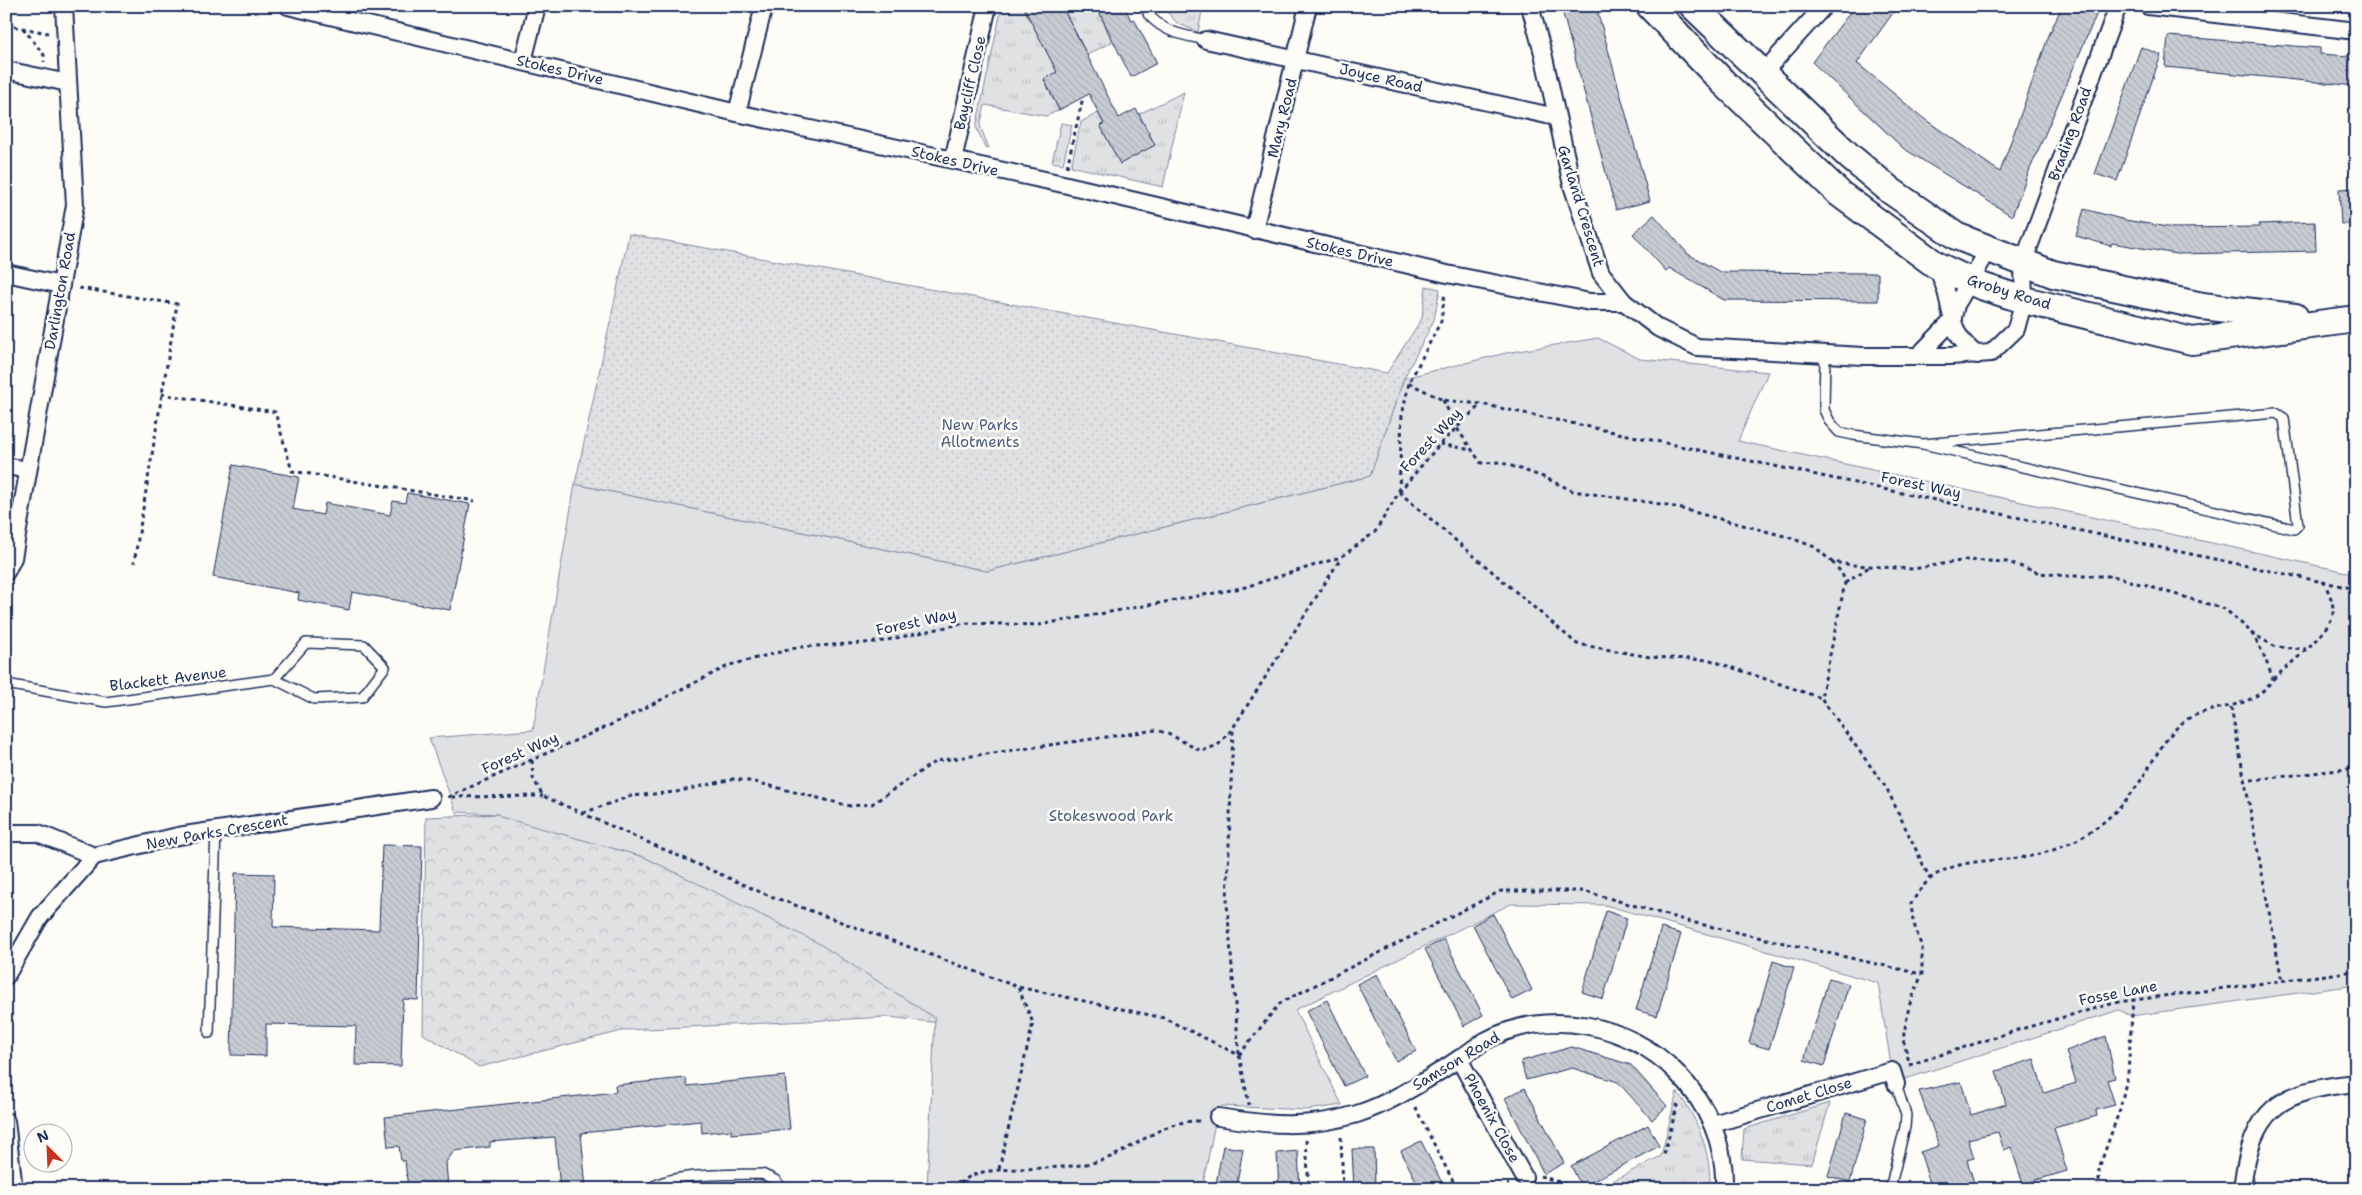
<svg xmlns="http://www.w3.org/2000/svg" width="2362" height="1195" font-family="'Shantell Sans',sans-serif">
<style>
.grass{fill:url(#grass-tufts);stroke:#7e88a0}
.forest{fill:url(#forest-crowns);stroke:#7e88a0}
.park{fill:#e0e1e3;stroke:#7e88a0}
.garden{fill:url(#garden-dots);stroke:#7e88a0}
.building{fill:url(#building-back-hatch);stroke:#1b2f5e}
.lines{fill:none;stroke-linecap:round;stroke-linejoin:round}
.lane-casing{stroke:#1b2f5e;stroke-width:12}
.street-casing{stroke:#1b2f5e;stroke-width:20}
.primary-casing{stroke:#1b2f5e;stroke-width:30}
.path{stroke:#1b2f5e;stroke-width:3;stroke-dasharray:4 4;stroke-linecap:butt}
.lane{stroke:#fdfcf7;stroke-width:9}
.street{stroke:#fdfcf7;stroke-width:16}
.primary{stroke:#fdfcf7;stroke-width:26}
.labels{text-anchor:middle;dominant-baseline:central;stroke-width:5;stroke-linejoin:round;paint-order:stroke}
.street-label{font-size:15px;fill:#1b2f5e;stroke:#fdfcf7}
.park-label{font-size:15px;fill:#4c5c7f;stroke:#fdfcf7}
</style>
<defs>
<pattern id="grass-tufts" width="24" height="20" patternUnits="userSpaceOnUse" patternTransform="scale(1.25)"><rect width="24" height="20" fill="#e0e1e3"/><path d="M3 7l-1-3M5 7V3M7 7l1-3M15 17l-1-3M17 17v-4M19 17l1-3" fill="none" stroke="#c0c1c5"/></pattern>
<pattern id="forest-crowns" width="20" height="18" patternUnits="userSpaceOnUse" patternTransform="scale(1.25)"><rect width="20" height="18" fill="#e0e1e3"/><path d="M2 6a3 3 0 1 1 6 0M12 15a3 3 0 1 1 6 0" fill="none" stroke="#c0c1c5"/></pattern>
<pattern id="garden-dots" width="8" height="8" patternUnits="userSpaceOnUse" patternTransform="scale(1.25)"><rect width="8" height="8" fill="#e0e1e3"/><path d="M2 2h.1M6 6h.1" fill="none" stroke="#c0c1c5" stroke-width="1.8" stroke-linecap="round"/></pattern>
<pattern id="building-back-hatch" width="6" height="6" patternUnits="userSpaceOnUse" patternTransform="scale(1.25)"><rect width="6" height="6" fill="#c9ccd3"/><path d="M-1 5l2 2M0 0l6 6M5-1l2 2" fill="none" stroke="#acb0b8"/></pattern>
</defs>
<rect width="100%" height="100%" fill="#fdfcf7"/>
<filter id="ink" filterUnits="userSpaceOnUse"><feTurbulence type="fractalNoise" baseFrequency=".02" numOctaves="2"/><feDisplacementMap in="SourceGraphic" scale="10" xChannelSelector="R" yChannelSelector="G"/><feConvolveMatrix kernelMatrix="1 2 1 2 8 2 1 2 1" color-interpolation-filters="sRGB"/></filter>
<g filter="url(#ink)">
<g class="grass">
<polygon points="1002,6 1023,6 1057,72 1044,79 1059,110 1046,116 985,105 980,126 989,148 985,147 976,127"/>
<polygon points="1062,6 1110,6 1099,12 1112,42 1087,55"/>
<polygon points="1162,6 1203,6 1198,32 1177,23"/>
<polygon points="1184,92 1163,187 1071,166 1081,122 1098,113 1104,124 1101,125 1120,163 1155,145 1139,114"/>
<polygon points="1061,123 1072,125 1063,164 1052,162"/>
<path d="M 1677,1092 C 1699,1119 1711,1154 1710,1189 L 1597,1189 L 1661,1156 Z"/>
<polygon points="1830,1103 1812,1164 1742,1159 1744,1129"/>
</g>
<polygon class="forest" points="498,814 644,857 762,911 981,1028 889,1017 626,1030 479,1067 423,1034 426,817"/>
<polygon class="park" points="1598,338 1640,359 1768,372 1738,441 2356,574 2356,985 2131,1016 2119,1010 1896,1082 1892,1071 1878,983 1605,905 1511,904 1295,1010 1342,1105 1307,1110 1222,1106 1214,1128 1202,1189 927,1189 935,1018 818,943 644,857 501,817 498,814 456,812 429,738 533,730 575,484 987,571 1370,476 1404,378 1506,353"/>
<polygon class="garden" points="629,234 1387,373 1422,318 1426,286 1440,289 1434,320 1404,378 1370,476 987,571 575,484"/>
<g class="building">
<polygon points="1023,6 1062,6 1119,118 1136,109 1155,145 1120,164 1100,125 1104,124 1089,94 1059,110 1044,79 1057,72"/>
<polygon points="1110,6 1124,6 1131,20 1134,19 1157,63 1131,77 1099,12"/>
<polygon points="1576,6 1596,6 1650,201 1616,210 1562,10"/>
<polygon points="1855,6 1898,6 1857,63 1923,118 2000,172 2049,35 2062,6 2100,6 2027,176 2012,216 1903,148 1812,62"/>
<polygon points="2168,36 2320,48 2320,54 2349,56 2348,59 2356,60 2356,86 2165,67"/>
<polygon points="2141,47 2161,55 2117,181 2095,174"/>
<polygon points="2356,188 2356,224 2341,224 2339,189"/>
<polygon points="2084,209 2125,220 2174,228 2259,227 2259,224 2315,222 2316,251 2177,254 2112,243 2111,246 2076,236"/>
<polygon points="1654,215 1688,254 1720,272 1878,273 1878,301 1724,300 1669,268 1666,271 1633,234"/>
<polygon points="233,465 299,477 293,509 323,515 325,503 390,515 393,501 405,503 407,493 470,504 450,610 352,592 349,610 298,600 299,593 213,577"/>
<polygon points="382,845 422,846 418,1000 403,999 401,1066 355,1065 356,1026 266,1024 266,1056 231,1055 235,873 274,874 273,927 379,930"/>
<polygon points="1606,911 1627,918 1603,999 1582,992"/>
<polygon points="1493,914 1532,990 1512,1000 1473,925"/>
<polygon points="1661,928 1681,934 1657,1016 1636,1010"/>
<polygon points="1444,939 1483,1015 1464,1026 1425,949"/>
<polygon points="1773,961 1794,968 1769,1049 1749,1043"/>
<polygon points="1377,974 1416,1051 1396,1061 1357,984"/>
<polygon points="1829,978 1849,984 1824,1066 1804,1060"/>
<polygon points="1327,1000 1365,1076 1344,1086 1306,1011"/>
<polygon points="2106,1036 2115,1078 2107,1080 2115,1105 2096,1110 2097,1116 2054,1128 2067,1171 2023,1184 2011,1147 2004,1150 1998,1132 1968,1139 1974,1158 1967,1160 1976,1189 1932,1189 1920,1152 1939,1146 1919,1091 1961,1082 1971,1115 2006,1104 1996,1071 2034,1059 2044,1093 2076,1083 2066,1051"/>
<polygon points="1572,1047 1631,1065 1667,1106 1652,1120 1618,1082 1572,1068 1526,1080 1521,1061"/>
<polygon points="785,1076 790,1129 731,1134 731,1130 702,1133 701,1121 581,1133 586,1189 560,1189 555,1137 490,1142 490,1147 454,1151 446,1162 448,1189 408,1189 405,1161 401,1161 399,1146 388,1147 385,1117 616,1092 615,1085 686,1078 687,1086"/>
<polygon points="1525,1088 1564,1163 1544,1174 1505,1098"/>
<polygon points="1846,1113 1867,1119 1850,1182 1828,1176"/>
<polygon points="1648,1125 1659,1146 1582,1187 1571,1166"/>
<polygon points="1421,1141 1445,1189 1420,1189 1401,1151"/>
<polygon points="1223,1146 1243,1149 1236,1189 1215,1189"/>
<polygon points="1352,1149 1374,1149 1375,1189 1354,1189"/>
<polygon points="1298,1151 1300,1189 1279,1189 1277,1153"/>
</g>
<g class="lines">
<defs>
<g id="lane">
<path d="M 1148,14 C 1164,33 1183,35 1206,40"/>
<polyline points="1825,354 1824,410 1830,422 1839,432 1853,435 1923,444 2276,413 2284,418 2298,525 2294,529 1923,444"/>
<polyline points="6,684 106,702 274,679 314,699 362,697 385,667 364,645 306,643 274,679"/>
<polyline points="209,1033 216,830"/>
<path d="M 650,1189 C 668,1172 736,1175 762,1174 L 775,1180 L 783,1189"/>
<polyline points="1890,1189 1905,1127 1906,1115 1896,1084"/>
</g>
<g id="street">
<polyline points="288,6 737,113 1063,184 1447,274 1590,302 1624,302"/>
<polyline points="1530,6 1543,53 1572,185 1601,273 1624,302 1658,328 1697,347 1863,356 1951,356 1991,353 2016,329 2024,300 2023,263 2118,6"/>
<polyline points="2148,6 2356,31"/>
<polyline points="1206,40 1556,117"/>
<polyline points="523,61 537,6"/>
<polyline points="6,70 68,83"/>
<polyline points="1762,74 1824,6"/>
<polyline points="737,113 764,6"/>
<polyline points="953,160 988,6"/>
<polyline points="1254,230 1308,6"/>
<path d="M 1936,265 C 1940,275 1945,285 1947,295 C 1954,324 1952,335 1977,355"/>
<polyline points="6,273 61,285"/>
<polyline points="1919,355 1952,321 1956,305 1989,249"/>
<polyline points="6,466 28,470"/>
<polyline points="6,572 13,558 75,205 64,6"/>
<polyline points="6,833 38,833 94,856 178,836 431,798"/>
<polyline points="6,976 40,917 94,856"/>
<polyline points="1459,1059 1524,1177"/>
<path d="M 1218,1117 C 1267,1125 1309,1129 1357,1114 C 1389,1104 1432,1077 1460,1058 C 1469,1053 1476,1046 1485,1041 C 1547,1007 1629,1023 1677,1073 C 1707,1103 1726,1145 1724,1189"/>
<polyline points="6,1121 14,1189"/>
<polyline points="1713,1124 1892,1071 1896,1084"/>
<path d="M 2242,1189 C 2252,1108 2278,1091 2356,1083"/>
</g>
<g id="primary">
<polyline points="1650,6 1723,82 1840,194 1936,265 1981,286 2024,300 2192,341 2356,319"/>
<polyline points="1693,6 1849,156 1891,191 1956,236 2053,274 2202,306 2295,317"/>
</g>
</defs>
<use href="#lane" class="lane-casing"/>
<use href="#street" class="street-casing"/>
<use href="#primary" class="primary-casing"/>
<g class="path">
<polyline points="6,25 48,33"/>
<polyline points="23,28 44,55 44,62"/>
<polyline points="1067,167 1083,97"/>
<polyline points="79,288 177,304 134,563"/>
<polyline points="1409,383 1443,400 1481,404 2356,589"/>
<polyline points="161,394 275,412 292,471 475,501"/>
<path d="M 1443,400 L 1456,427 L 1481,463 L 1500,462 L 1546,478 L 1573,491 L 1667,505 L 1788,537 L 1815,547 L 1832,562 L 1852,565 L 1913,569 L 1967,560 L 2007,562 L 2040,573 L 2067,576 L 2113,576 L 2225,609 L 2251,632 L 2263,653 L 2273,679 C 2252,710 2223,703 2193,716 C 2168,728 2154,761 2139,783 C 2125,803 2109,820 2088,833 C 2071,845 2045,854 2025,857 C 1994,862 1956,858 1930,879 C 1923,885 1917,895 1911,903 L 1913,921 L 1922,948 L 1922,974 L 1909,1006 L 1903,1039 L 1909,1062"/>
<polyline points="1440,444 1471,450"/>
<polyline points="1399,491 1402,415 1409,383 1441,321 1445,292"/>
<polyline points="1399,492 1577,644 1650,657 1710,660 1821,698"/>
<polyline points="1832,562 1842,573 1845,583 1821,698 1887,789 1930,879"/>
<polyline points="1845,583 1869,567"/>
<polyline points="2251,633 2276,647 2306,649"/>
<path d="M 2273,679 C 2290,664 2321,639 2331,620 C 2337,608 2329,593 2324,582"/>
<polyline points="2231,707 2282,981"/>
<polyline points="532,760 533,778 543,796 765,894 1018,987 1164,1018 1239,1055 1249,1105"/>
<polyline points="2243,781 2356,768"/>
<polyline points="448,797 619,721 730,665 799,647 878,642 965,623 1039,625 1242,588 1341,557 1375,532 1399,492 1440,444 1481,404"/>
<polyline points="452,797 543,796"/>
<path d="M 583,813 L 631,796 L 676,792 L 733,779 L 755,782 L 850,806 L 872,804 L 936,761 L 1156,730 C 1175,735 1185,744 1202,751 L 1218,745 L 1233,728"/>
<polyline points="1239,1054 1227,904 1233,728 1341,558"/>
<polyline points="1239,1055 1280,1003 1501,891 1584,891 1691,922 1921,974"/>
<polyline points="1909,1065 2021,1029 2118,1002 2356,971"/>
<polyline points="1415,1107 1457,1189"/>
<polyline points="1341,1137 1343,1189"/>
<polyline points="1306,1140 1309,1189"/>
<polyline points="1664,1154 1678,1102"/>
<polyline points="999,1169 1033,1023 1018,987"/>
<polyline points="1540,1176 1582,1189"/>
<path d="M 954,1189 L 970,1176 L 983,1172 C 1021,1166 1079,1172 1113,1156 C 1141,1143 1167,1119 1201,1121"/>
<polyline points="1500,1189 1509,1184"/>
<polyline points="2099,1189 2099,1168 2120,1109 2128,1073 2133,1000"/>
</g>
<use href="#lane" class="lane"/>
<use href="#street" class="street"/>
<use href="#primary" class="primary"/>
</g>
</g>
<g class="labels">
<g class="street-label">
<text transform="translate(560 70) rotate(13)">Stokes Drive</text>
<text transform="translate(1381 78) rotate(13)">Joyce Road</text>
<text transform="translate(970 83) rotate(-77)">Baycliff Close</text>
<text transform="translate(1282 118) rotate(-76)">Mary Road</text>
<text transform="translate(2070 134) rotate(-70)">Brading Road</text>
<text transform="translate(955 161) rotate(13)">Stokes Drive</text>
<text transform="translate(1581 206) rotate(73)">Garland Crescent</text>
<text transform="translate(1350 252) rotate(13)">Stokes Drive</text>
<text transform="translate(60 291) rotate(-80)">Darlington Road</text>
<text transform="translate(2009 292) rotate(17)">Groby Road</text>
<text transform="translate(1431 440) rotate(-47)">Forest Way</text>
<text transform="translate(1921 485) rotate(12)">Forest Way</text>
<text transform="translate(916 622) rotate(-12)">Forest Way</text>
<text transform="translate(168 679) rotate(-7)">Blackett Avenue</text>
<text transform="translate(520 753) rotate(-24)">Forest Way</text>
<text transform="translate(217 832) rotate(-10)">New Parks Crescent</text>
<text transform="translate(2118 993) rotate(-11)">Fosse Lane</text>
<text transform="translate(1456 1061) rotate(-31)">Samson Road</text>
<text transform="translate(1809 1095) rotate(-17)">Comet Close</text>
<text transform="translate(1492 1118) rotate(61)">Phoenix Close</text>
</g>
<g class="park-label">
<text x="980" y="425">New Parks<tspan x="980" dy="17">Allotments</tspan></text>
<text x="1111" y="816">Stokeswood Park</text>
</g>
</g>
<rect width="2362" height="1195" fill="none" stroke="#fdfcf7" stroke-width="25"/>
<rect x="12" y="12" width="2337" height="1170" fill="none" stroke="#1b2f5e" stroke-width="2" filter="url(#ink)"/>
<g transform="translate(48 1148) rotate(336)"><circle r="24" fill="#fdfcf7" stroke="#a3aaba"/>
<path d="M0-4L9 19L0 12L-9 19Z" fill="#c8321e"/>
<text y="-8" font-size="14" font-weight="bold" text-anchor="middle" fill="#1b2f5e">N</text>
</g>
</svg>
